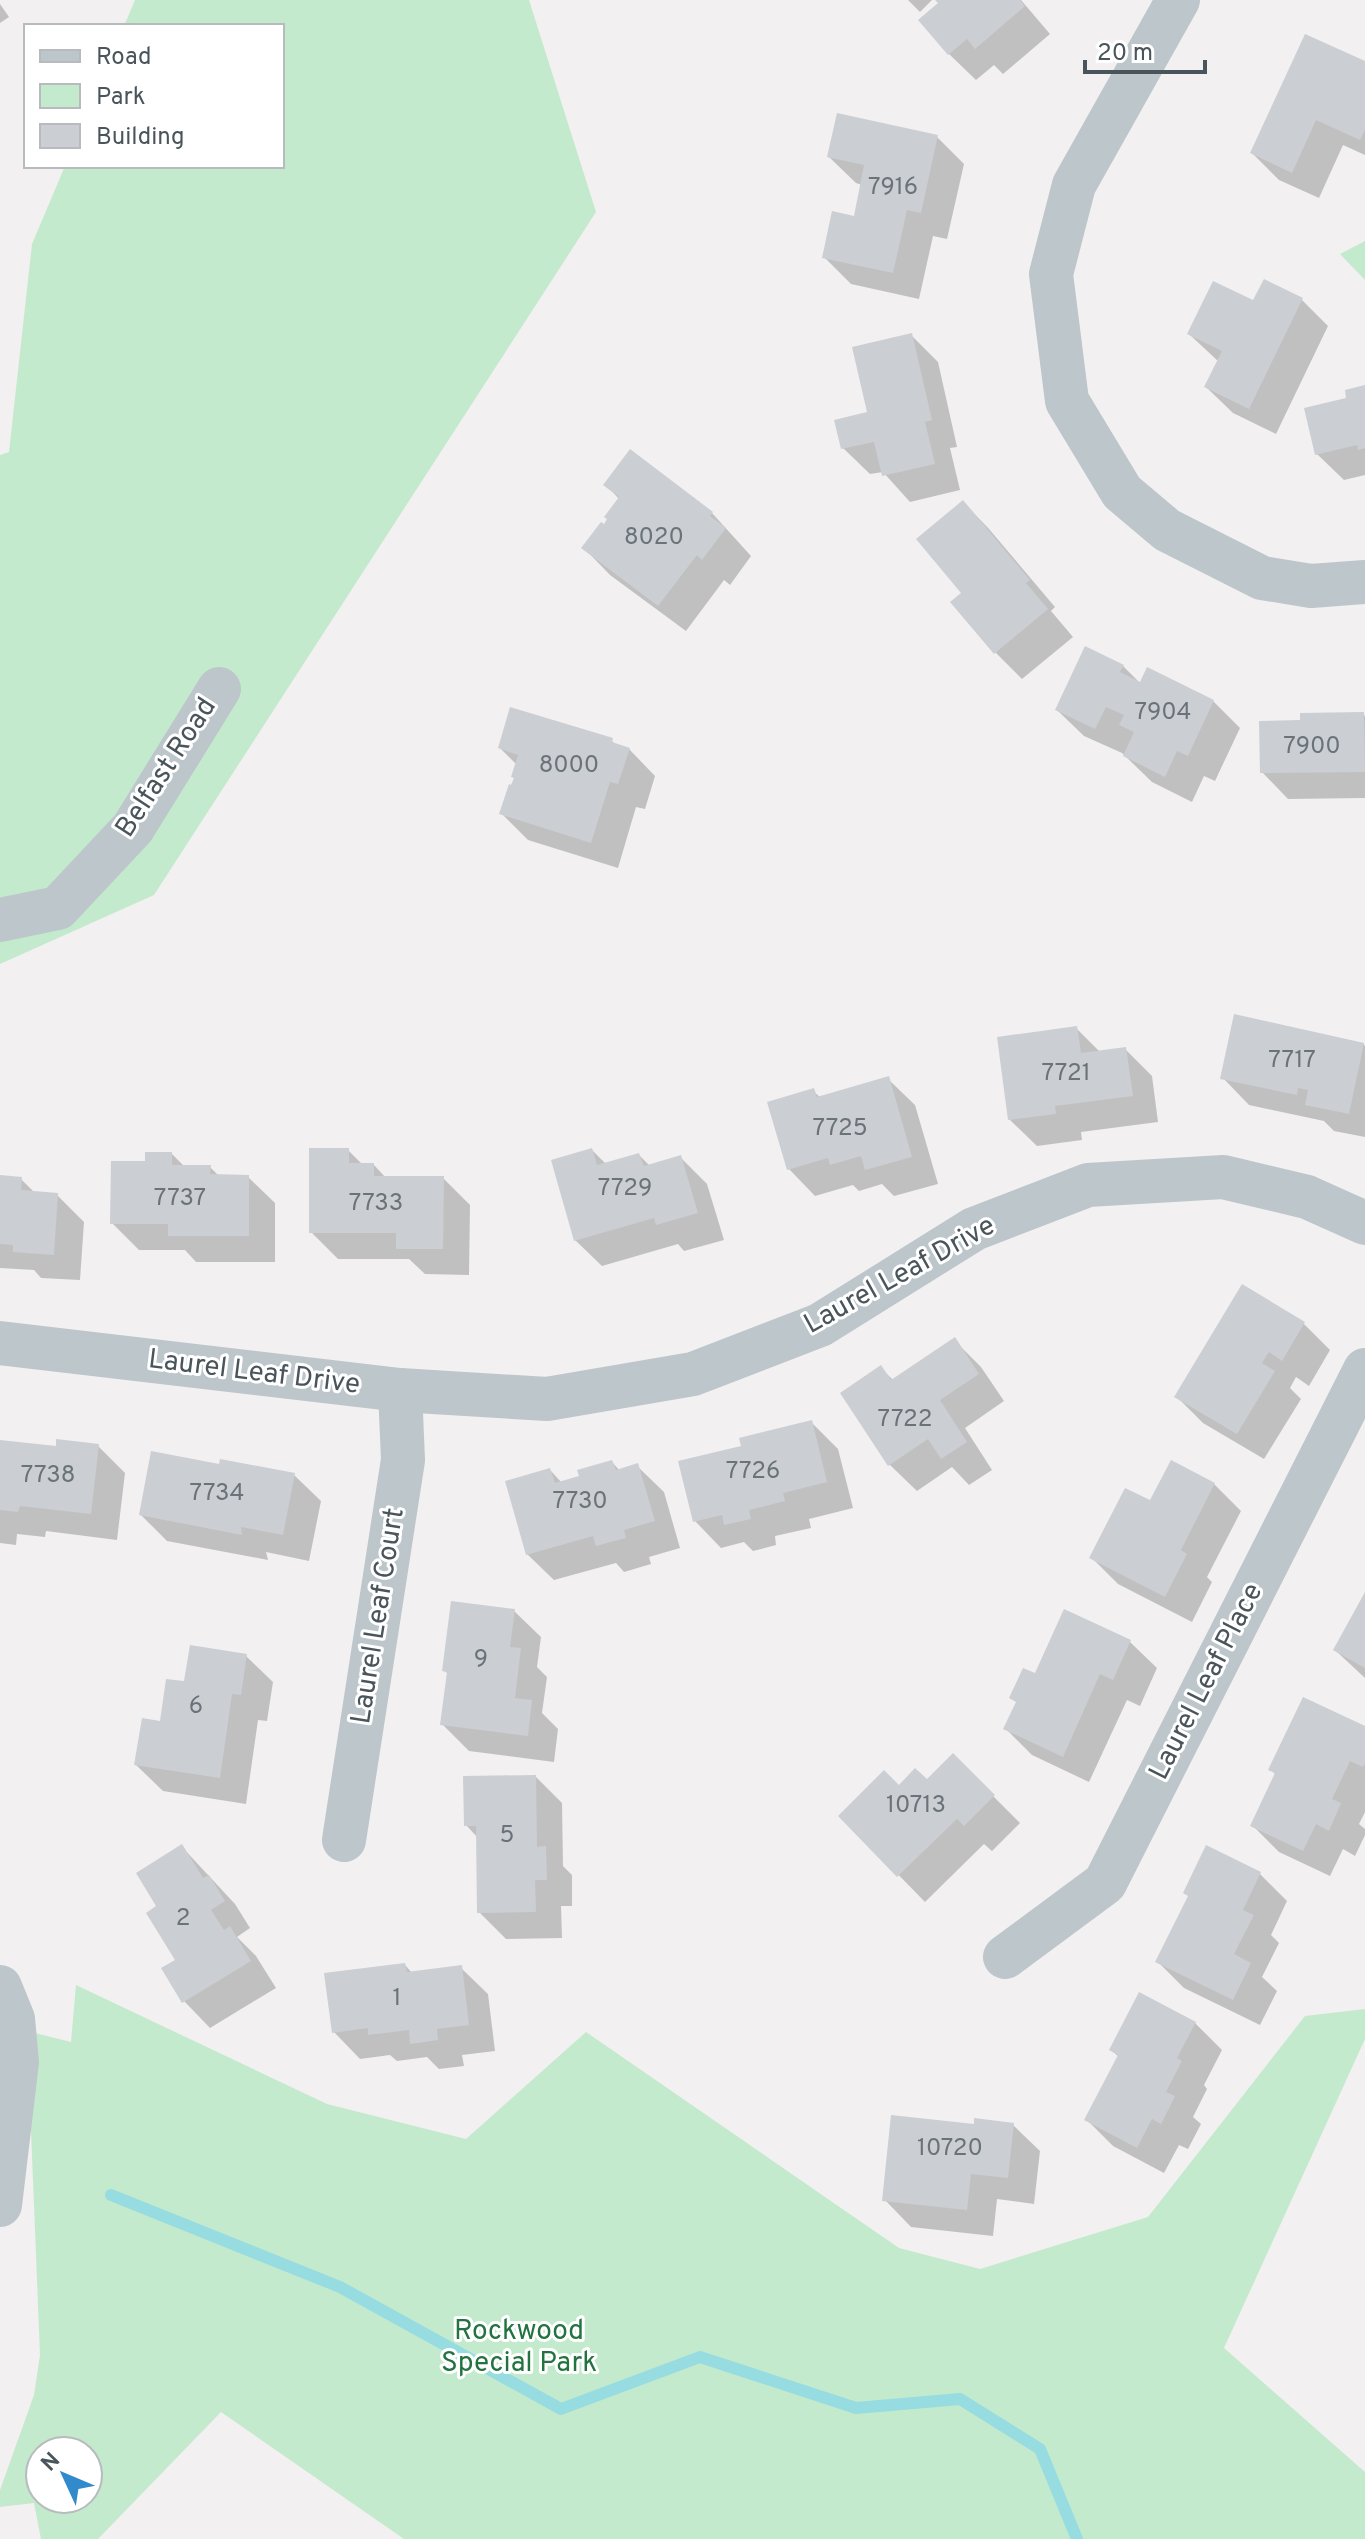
<svg xmlns="http://www.w3.org/2000/svg" width="1365" height="2539" font-family="Overpass,sans-serif">
<style>
.green{fill:#c4eacd;fill-rule:evenodd}
.shadow{fill:#0003}
.lines{fill:none;stroke-linecap:round;stroke-linejoin:round}
.stream{stroke:#97dce1;stroke-width:12}
.building{fill:#cbced2}
.street{stroke:#bdc6cb;stroke-width:44}
.labels{text-anchor:middle;dominant-baseline:central;stroke-width:6;stroke-linejoin:round;paint-order:stroke}
.number-label{font-size:24px;fill:#6a7379}
.street-label{font-size:28px;fill:#4a555b;stroke:#fff}
.park-label{font-size:28px;fill:#237340;stroke:#fff}
</style>
<rect width="100%" height="100%" fill="#f2f0f0"/>
<g class="green">
<polygon points="135,0 529,0 596,212 154,895 0,964 0,455 9,452 32,244 65,166 282,166 282,26 124,26"/>
<polygon points="1365,241 1365,280 1340,254"/>
<path d="M 76,1985 L 327,2104 L 466,2139 L 586,2032 L 899,2248 L 980,2269 L 1148,2217 L 1305,2016 L 1365,2009 L 1365,2039 L 1224,2348 L 1365,2472 L 1365,2539 L 404,2539 L 221,2412 L 98,2539 L 41,2539 L 34,2503 L 0,2507 L 0,2490 L 34,2395 L 40,2355 L 27,2031 L 71,2042 ZM 40,2451 L 88,2451 L 88,2499 L 40,2499 Z"/>
</g>
<g class="shadow">
<polygon points="908,0 932,0 920,12"/>
<polygon points="938,0 1021,0 1050,34 1003,74 994,65 976,80 949,54 941,3"/>
<polygon points="0,4 9,17 0,23"/>
<polygon points="1365,64 1365,155 1343,145 1319,198 1279,180 1252,153"/>
<polygon points="937,137 964,164 947,239 933,236 919,299 851,284 824,257 855,218 862,185 856,183 829,157"/>
<polygon points="1302,300 1328,326 1276,434 1233,413 1206,387 1219,362 1189,334 1254,303"/>
<polygon points="911,335 938,362 957,447 950,448 960,490 910,502 883,472 870,474 843,448 869,414"/>
<polygon points="1365,387 1365,475 1344,480 1317,454 1349,399"/>
<polygon points="606,485 712,513 751,556 730,585 724,580 686,631 610,575 584,548 604,527 620,500"/>
<polygon points="963,502 989,529 1055,607 1051,611 1073,637 1022,679 996,653 953,602 963,593"/>
<polygon points="1123,666 1141,684 1213,701 1240,728 1215,781 1204,776 1192,802 1152,782 1122,753 1084,736 1057,710"/>
<polygon points="1363,714 1365,716 1365,798 1288,799 1262,772 1302,722"/>
<polygon points="611,740 617,746 629,749 655,776 645,809 636,807 618,868 528,840 502,814 513,788 517,765 500,748"/>
<polygon points="1076,1028 1100,1052 1125,1049 1152,1076 1158,1122 1081,1132 1082,1140 1037,1146 1010,1120"/>
<polygon points="1363,1044 1365,1046 1365,1137 1334,1131 1324,1121 1249,1105 1223,1078"/>
<polygon points="888,1079 915,1105 938,1184 894,1196 882,1184 859,1191 853,1185 815,1196 789,1169 813,1091 821,1098"/>
<polygon points="348,1150 363,1165 374,1165 386,1178 443,1178 470,1205 469,1275 425,1274 409,1259 338,1259 311,1232"/>
<polygon points="592,1150 606,1164 639,1155 650,1166 680,1157 707,1184 724,1240 684,1251 678,1244 602,1266 575,1240"/>
<polygon points="172,1154 185,1167 210,1167 219,1176 248,1177 275,1203 275,1262 196,1262 185,1250 139,1250 112,1223 147,1163"/>
<polygon points="0,1177 21,1179 36,1194 57,1195 84,1222 80,1280 41,1278 34,1270 0,1268"/>
<polygon points="1243,1287 1304,1324 1330,1350 1309,1386 1296,1377 1290,1388 1301,1399 1264,1459 1203,1423 1177,1397"/>
<polygon points="954,1340 981,1367 1004,1401 965,1428 992,1470 969,1485 952,1467 917,1491 890,1465 881,1368 893,1380"/>
<polygon points="811,1422 838,1449 853,1508 809,1519 811,1528 775,1536 776,1545 753,1551 744,1542 721,1548 695,1521 744,1448"/>
<polygon points="0,1442 58,1448 98,1446 125,1473 117,1540 46,1531 45,1537 17,1534 16,1545 0,1543"/>
<polygon points="612,1462 620,1471 637,1466 664,1492 680,1548 649,1557 651,1564 624,1572 616,1563 554,1580 527,1554 550,1470 562,1483 581,1478"/>
<polygon points="220,1466 294,1475 321,1501 309,1561 266,1552 268,1560 167,1541 141,1515"/>
<polygon points="1214,1484 1241,1511 1207,1577 1212,1582 1192,1622 1118,1584 1092,1558 1151,1503"/>
<polygon points="1365,1596 1365,1678 1335,1650"/>
<polygon points="514,1611 541,1637 537,1667 547,1677 542,1713 558,1729 554,1762 469,1751 442,1724 449,1675 444,1670"/>
<polygon points="1130,1642 1157,1668 1140,1706 1127,1700 1089,1782 1032,1755 1006,1729 1036,1676"/>
<polygon points="246,1656 273,1682 267,1721 258,1720 246,1804 163,1791 136,1765 186,1683"/>
<polygon points="1365,1728 1365,1812 1359,1824 1365,1829 1365,1835 1355,1856 1343,1849 1330,1876 1279,1852 1252,1825 1276,1775 1270,1769"/>
<polygon points="953,1756 1020,1823 992,1851 984,1844 925,1902 841,1816 899,1787 927,1782"/>
<polygon points="536,1777 562,1803 563,1866 572,1875 572,1906 561,1906 562,1938 506,1939 479,1912 478,1838 466,1825"/>
<polygon points="182,1847 235,1904 250,1928 237,1937 256,1956 276,1988 210,2028 184,2001 177,1961 159,1907"/>
<polygon points="1207,1848 1260,1874 1287,1901 1271,1935 1279,1943 1262,1977 1277,1991 1260,2025 1184,1988 1158,1962 1189,1897"/>
<polygon points="405,1965 413,1974 461,1968 488,1994 495,2051 462,2055 464,2066 439,2069 427,2057 397,2061 390,2055 360,2059 334,2032"/>
<polygon points="1195,2023 1222,2050 1204,2085 1207,2089 1193,2117 1201,2124 1188,2149 1179,2145 1164,2173 1113,2146 1086,2119 1119,2057 1111,2050"/>
<polygon points="1013,2125 1040,2151 1034,2204 997,2199 993,2236 911,2227 885,2200 976,2126"/>
</g>
<g class="lines">
<polyline class="stream" points="111,2195 340,2287 561,2409 700,2357 856,2408 960,2399 1040,2449 1077,2539"/>
</g>
<g class="building">
<polygon points="935,0 1020,0 1025,6 975,49 967,39 948,55 918,20 938,3"/>
<polygon points="1305,34 1365,61 1365,130 1360,140 1316,120 1292,173 1250,153"/>
<polygon points="837,113 938,135 921,213 907,210 893,273 822,258 832,211 854,216 864,165 827,157"/>
<polygon points="1264,279 1303,298 1249,409 1204,387 1222,351 1187,334 1213,281 1253,300"/>
<polygon points="912,333 932,420 925,422 935,464 882,476 874,442 841,449 834,420 867,412 852,347"/>
<polygon points="1365,385 1365,448 1358,450 1357,445 1315,455 1304,408 1346,398 1345,390"/>
<polygon points="630,449 713,512 710,516 726,528 702,560 697,555 658,606 581,548 601,522 604,524 607,519 604,517 619,497 603,485"/>
<polygon points="963,500 1030,580 1026,583 1048,609 994,654 950,602 961,593 916,539"/>
<polygon points="1085,646 1124,665 1120,672 1140,682 1147,667 1214,700 1188,756 1177,751 1165,777 1123,756 1134,732 1119,725 1124,715 1106,707 1095,729 1055,710"/>
<polygon points="510,707 613,738 612,742 630,748 618,784 610,782 591,843 499,814 509,784 511,785 514,778 511,777 518,755 498,748"/>
<polygon points="1364,712 1365,772 1260,773 1259,721 1300,720 1300,713"/>
<polygon points="1234,1014 1364,1043 1349,1114 1305,1105 1308,1090 1298,1088 1297,1095 1220,1079"/>
<polygon points="1077,1026 1081,1053 1126,1047 1133,1096 1055,1106 1056,1114 1008,1120 997,1037"/>
<polygon points="889,1076 912,1157 865,1170 861,1156 830,1165 828,1158 787,1170 767,1102 814,1088 817,1097"/>
<polygon points="309,1148 349,1148 349,1163 374,1163 374,1176 444,1176 443,1249 396,1249 396,1233 309,1233"/>
<polygon points="592,1148 597,1165 639,1153 644,1166 681,1155 698,1213 656,1225 654,1218 574,1241 551,1160"/>
<polygon points="145,1152 172,1152 172,1165 211,1165 210,1174 249,1175 249,1236 168,1236 168,1224 110,1224 111,1161 145,1161"/>
<polygon points="0,1175 22,1177 21,1190 58,1193 54,1255 13,1252 13,1245 0,1244"/>
<polygon points="1242,1284 1305,1322 1282,1361 1269,1352 1262,1363 1275,1371 1237,1434 1174,1397"/>
<polygon points="955,1337 979,1374 940,1400 967,1442 941,1459 928,1439 888,1466 840,1393 881,1365 891,1380"/>
<polygon points="812,1420 827,1482 783,1493 785,1501 749,1510 751,1519 724,1525 722,1515 693,1522 678,1461 741,1446 739,1438"/>
<polygon points="56,1439 99,1444 91,1514 20,1506 18,1512 0,1510 0,1440 56,1446"/>
<polygon points="151,1451 219,1464 220,1459 295,1473 283,1535 241,1527 242,1535 139,1515"/>
<polygon points="612,1460 616,1470 638,1463 655,1521 624,1530 626,1538 596,1546 593,1536 526,1555 505,1481 550,1468 555,1483 579,1476 577,1470"/>
<polygon points="1171,1460 1215,1483 1181,1550 1187,1554 1165,1597 1089,1558 1125,1488 1150,1500"/>
<polygon points="1365,1592 1365,1668 1333,1650"/>
<polygon points="451,1601 515,1609 510,1647 521,1648 515,1698 532,1700 528,1736 440,1725 447,1672 442,1671"/>
<polygon points="1064,1609 1131,1640 1113,1680 1100,1674 1063,1757 1003,1729 1016,1702 1009,1698 1023,1668 1035,1673"/>
<polygon points="190,1645 247,1654 241,1695 232,1694 220,1778 134,1765 142,1718 160,1721 166,1679 184,1681"/>
<polygon points="1303,1697 1365,1726 1365,1763 1363,1767 1350,1761 1332,1799 1341,1803 1329,1831 1316,1824 1303,1851 1250,1826 1275,1773 1268,1770"/>
<polygon points="953,1753 995,1795 964,1826 957,1819 897,1877 838,1816 884,1770 899,1785 915,1768 927,1779"/>
<polygon points="536,1775 537,1847 546,1846 547,1880 535,1880 536,1912 477,1913 476,1826 464,1826 463,1776"/>
<polygon points="182,1844 203,1878 209,1875 225,1901 211,1910 224,1930 230,1926 251,1961 182,2003 161,1968 175,1960 146,1913 156,1906 136,1873"/>
<polygon points="1206,1845 1261,1872 1243,1910 1254,1915 1234,1954 1251,1963 1233,2000 1155,1962 1188,1896 1183,1893"/>
<polygon points="405,1963 407,1972 462,1965 469,2025 437,2029 438,2040 410,2044 409,2030 368,2035 368,2028 332,2033 324,1973"/>
<polygon points="1139,1992 1196,2022 1177,2058 1182,2061 1166,2092 1175,2096 1161,2124 1152,2119 1137,2148 1084,2120 1118,2055 1109,2050"/>
<polygon points="891,2115 974,2124 974,2118 1014,2123 1008,2178 971,2174 967,2210 882,2201"/>
</g>
<g class="lines">
<g class="street">
<polyline points="1178,0 1074,185 1051,274 1067,401 1122,492 1167,530 1262,578 1311,586 1365,582"/>
<polyline points="0,920 58,908 133,828 219,689"/>
<polyline points="0,1343 400,1390 547,1399 693,1374 820,1325 974,1229 1088,1185 1223,1177 1307,1197 1365,1223"/>
<polyline points="344,1840 403,1460 400,1390"/>
<polyline points="1005,1957 1105,1883 1365,1370"/>
<polyline points="0,1987 13,2019 17,2062 0,2205"/>
</g>
</g>
<g class="labels">
<g class="number-label">
<text x="893" y="188">7916</text>
<text x="654" y="538">8020</text>
<text x="1163" y="713">7904</text>
<text x="1312" y="747">7900</text>
<text x="569" y="766">8000</text>
<text x="1292" y="1061">7717</text>
<text x="1066" y="1074">7721</text>
<text x="840" y="1129">7725</text>
<text x="625" y="1189">7729</text>
<text x="180" y="1199">7737</text>
<text x="376" y="1204">7733</text>
<text x="905" y="1420">7722</text>
<text x="753" y="1472">7726</text>
<text x="48" y="1476">7738</text>
<text x="217" y="1494">7734</text>
<text x="580" y="1502">7730</text>
<text x="481" y="1660">9</text>
<text x="196" y="1707">6</text>
<text x="916" y="1806">10713</text>
<text x="507" y="1836">5</text>
<text x="183" y="1919">2</text>
<text x="397" y="1999">1</text>
<text x="950" y="2149">10720</text>
</g>
<g class="street-label">
<text transform="translate(167 768) rotate(-57)">Belfast Road</text>
<text transform="translate(900 1276) rotate(-29)">Laurel Leaf Drive</text>
<text transform="translate(254 1373) rotate(7)">Laurel Leaf Drive</text>
<text transform="translate(379 1616) rotate(-81)">Laurel Leaf Court</text>
<text transform="translate(1207 1682) rotate(-63)">Laurel Leaf Place</text>
</g>
<g class="park-label">
<text x="519" y="2332">Rockwood<tspan x="519" dy="32">Special Park</tspan></text>
</g>
</g>
<rect x="24" y="24" width="260" height="144" fill="#ffffff" stroke="#b7bbbd" stroke-width="2"/>
<rect x="40" y="50" width="40" height="12" fill="#bdc6cb" stroke="#b7bbbd" stroke-width="2"/>
<text x="96" y="64" font-size="24" fill="#4a555b">Road</text>
<rect x="40" y="84" width="40" height="24" fill="#c4eacd" stroke="#b7bbbd" stroke-width="2"/>
<text x="96" y="104" font-size="24" fill="#4a555b">Park</text>
<rect x="40" y="124" width="40" height="24" fill="#cbced2" stroke="#b7bbbd" stroke-width="2"/>
<text x="96" y="144" font-size="24" fill="#4a555b">Building</text>
<g transform="translate(64 2475) rotate(314)"><circle r="38" fill="#ffffff" stroke="#b7bbbd" stroke-width="2"/>
<path d="M0-6L14 30L0 20L-14 30Z" fill="#308acb"/>
<text y="-12" font-size="22" font-weight="bold" text-anchor="middle" fill="#4a555b">N</text>
</g>
<path d="M1085 60v12h120v-12" fill="none" stroke="#4a555b" stroke-width="4"/>
<text x="1097" y="60" font-size="24" fill="#4a555b" stroke="#ffffff" stroke-width="6" paint-order="stroke">20 m</text>
</svg>
